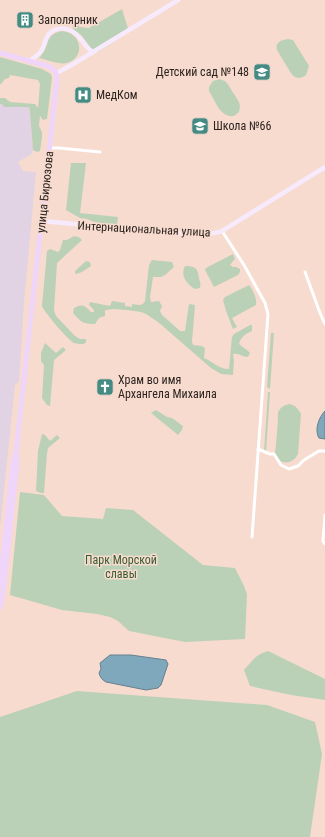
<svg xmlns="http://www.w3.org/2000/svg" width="325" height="837" font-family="'Roboto Condensed',sans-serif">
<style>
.industrial{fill:#e1d2e4}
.green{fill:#bbd1b7}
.water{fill:#80a8bd;stroke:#67808d}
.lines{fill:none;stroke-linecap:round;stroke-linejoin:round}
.street{stroke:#fff;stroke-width:3}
.secondary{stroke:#f7eafc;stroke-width:4.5}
.primary{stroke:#efd5fa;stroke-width:5}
.labels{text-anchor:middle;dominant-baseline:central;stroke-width:3;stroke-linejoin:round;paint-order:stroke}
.poi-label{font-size:12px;fill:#2c221e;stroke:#f7dbcf;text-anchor:start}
.street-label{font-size:12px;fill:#2c221e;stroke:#f7dbcf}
.park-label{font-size:12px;fill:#365c30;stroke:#f7dbcf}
</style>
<rect width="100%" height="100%" fill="#f7dbcf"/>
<polygon class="industrial" points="0,104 2,104 4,107 29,107 29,111 30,113 33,150 32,154 18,162 23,171 36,172 24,302 19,381 15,385 0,528"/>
<g class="green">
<path d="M 122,9 L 129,32 L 98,52 L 93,51 C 89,46 86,40 81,35 C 79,33 74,31 73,29 C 73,28 72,23 72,22 L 80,27 L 89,28 Z"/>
<path d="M 62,31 C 83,33 85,58 67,63 C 59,65 48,60 39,58 C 51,47 43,35 62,31 Z"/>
<path d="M 288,39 L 293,40 L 309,66 L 306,75 C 295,83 291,73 286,65 C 283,60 280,55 277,50 C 275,42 281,40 288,39 Z"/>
<polygon points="0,57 42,69 51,74 52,78 47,119 43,120 40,116 39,126 42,132 42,137 40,151 37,152 33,150 30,113 29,107 4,107 2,104 0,104 0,98 5,98 10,102 35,104 38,108 40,84 38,80 10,75 9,78 5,79 0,85"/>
<path d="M 219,79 L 225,81 L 227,83 L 239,102 L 240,106 L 239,112 L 234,116 C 220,118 215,100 209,91 L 209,87 L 213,81 Z"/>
<polygon points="71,163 86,163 80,213 118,217 117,225 94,222 87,219 80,218 66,210"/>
<path d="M 74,236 L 79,237 L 82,240 L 57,263 L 54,310 L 56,316 L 75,336 L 80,339 L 86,339 L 86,342 L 84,344 C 81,344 77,344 74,343 C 69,341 44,312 42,306 L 47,251 L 50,249 L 58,252 L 60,250 L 63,240 L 67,240 Z"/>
<polygon points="233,254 235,259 233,261 230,265 233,267 236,267 240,269 240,272 238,275 214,287 205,270 206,268"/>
<path d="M 152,260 L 172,262 L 174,267 L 165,275 L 161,277 L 153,277 L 150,297 L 151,302 L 159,301 L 162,306 L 160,311 L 162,315 L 170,322 L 180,331 L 185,331 L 189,304 L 195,305 L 192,342 L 193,345 L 202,346 L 205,348 L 204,358 C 214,362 218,369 229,369 L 232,337 L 234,334 L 250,325 L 252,325 L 252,331 C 245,334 241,337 239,344 C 243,348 247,349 250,353 L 248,357 C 242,357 239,353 233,354 L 234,361 L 233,375 L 221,374 L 211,368 L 158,322 L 146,314 L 141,312 L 127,310 L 114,309 L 105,310 L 105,316 L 99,318 L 95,324 C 83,324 81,322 73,313 L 74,308 C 83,303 85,306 91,312 L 94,312 L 94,310 L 89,305 L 90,302 L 110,306 L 112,301 L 125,303 L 125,306 L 132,307 L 132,304 L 139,305 L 143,304 L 145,301 L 149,265 Z"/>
<polygon points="86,261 90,262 91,266 82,272 76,274 75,273 75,271"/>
<path d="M 185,266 C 195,266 198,268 199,278 C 200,282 201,284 200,288 L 195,289 C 187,284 180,276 185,266 Z"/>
<path d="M 249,285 C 253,290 257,298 256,305 L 232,318 L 237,327 L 233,329 L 226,311 L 223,300 L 225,297 Z"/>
<polygon points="271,333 274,333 270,389 267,387"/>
<polygon points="45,343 56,353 63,347 66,350 54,360 50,406 47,405 42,398 44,365 41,361 41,353"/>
<polygon points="268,392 270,392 266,452 264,452"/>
<path d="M 289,404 C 295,405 298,408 301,414 L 298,454 C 293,465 278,466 275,453 C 275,451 276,447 276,444 C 277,433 278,423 278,412 C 281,407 284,405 289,404 Z"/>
<polygon points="156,410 167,417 172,418 183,426 182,430 178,435 151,413 154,411"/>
<polygon points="42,434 45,435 50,441 57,435 60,438 48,448 47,454 44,493 41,493 36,491 38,451"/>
<polygon points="20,492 44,495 62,516 103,519 106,508 133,510 203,565 235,568 244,586 247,594 245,639 185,642 129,631 118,621 110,617 97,614 62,610 10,595"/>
<path d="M 268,651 L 325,679 L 325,700 L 291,695 L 250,686 L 244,670 C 252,661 256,654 268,651 Z"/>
<polygon points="77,691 267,705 315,722 322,754 310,837 0,837 0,717"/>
</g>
<g class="water">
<path d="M 325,411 L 325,439 L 319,438 C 314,430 319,417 325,411 Z"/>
<path d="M 110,655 L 131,655 L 166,660 L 168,664 L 161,685 L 158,688 L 146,690 L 106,682 C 102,680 100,677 99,673 L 101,669 L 100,663 Z"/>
</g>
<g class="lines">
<g class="street">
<polyline points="50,148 59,148 100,152"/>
<polyline points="222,231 244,265 265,303 268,314 252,537"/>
<polyline points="305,272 320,313 325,324"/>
<polyline points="258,449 270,454 274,454 281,465 289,469 298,466 304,460 319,451 325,451"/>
<polyline points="325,515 323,541 325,544"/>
</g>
<g class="secondary">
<path d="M 31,60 C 35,57 40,54 42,49 C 45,45 45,39 48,35 C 55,26 68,27 76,34 C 83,40 84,47 93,52"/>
<polyline points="57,73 75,63 178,0"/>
<path d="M 42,221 C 83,225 125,229 167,232 C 184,233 205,237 222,231 L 325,167"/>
</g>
<g class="primary">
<path d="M 0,53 L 48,66 C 54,69 57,72 57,79 L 16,452 L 17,462 L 3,593 L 0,607"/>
<polyline points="0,585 13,462 15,455"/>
</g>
</g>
<defs>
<symbol id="building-square" viewBox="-11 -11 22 22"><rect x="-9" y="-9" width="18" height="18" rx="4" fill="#448b83" stroke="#f7dbcf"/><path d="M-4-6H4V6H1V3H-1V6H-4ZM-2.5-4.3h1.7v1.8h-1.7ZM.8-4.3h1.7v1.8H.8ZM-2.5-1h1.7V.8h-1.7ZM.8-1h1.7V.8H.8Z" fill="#fff"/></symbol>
<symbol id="school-square" viewBox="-11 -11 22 22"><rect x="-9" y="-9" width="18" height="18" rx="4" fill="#448b83" stroke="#f7dbcf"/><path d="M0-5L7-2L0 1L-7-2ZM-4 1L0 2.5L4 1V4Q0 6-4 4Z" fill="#fff"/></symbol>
<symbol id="hospital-square" viewBox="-11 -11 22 22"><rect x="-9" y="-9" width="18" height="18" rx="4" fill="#448b83" stroke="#f7dbcf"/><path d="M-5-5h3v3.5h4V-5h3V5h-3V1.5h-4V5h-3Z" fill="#fff"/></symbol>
<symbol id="church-square" viewBox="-11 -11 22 22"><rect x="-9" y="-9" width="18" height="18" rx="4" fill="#448b83" stroke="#f7dbcf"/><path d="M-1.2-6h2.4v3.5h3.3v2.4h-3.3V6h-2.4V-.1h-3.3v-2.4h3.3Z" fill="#fff"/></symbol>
</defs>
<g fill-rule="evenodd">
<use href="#building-square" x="15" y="10" width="20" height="20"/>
<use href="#school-square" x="252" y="62" width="20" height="20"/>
<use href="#hospital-square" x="73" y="85" width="20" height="20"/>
<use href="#school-square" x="190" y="116" width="20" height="20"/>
<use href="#church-square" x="95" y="377" width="20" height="20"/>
</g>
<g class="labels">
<g class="poi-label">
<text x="38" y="20">Заполярник</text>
<text x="249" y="72" text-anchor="end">Детский сад №148</text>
<text x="96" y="95">МедКом</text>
<text x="213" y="126">Школа №66</text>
<text x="118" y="380">Храм во имя<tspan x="118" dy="14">Архангела Михаила</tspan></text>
</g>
<g class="street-label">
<text transform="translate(45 192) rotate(-84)">улица Бирюзова</text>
<text transform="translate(144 229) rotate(3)">Интернациональная улица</text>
</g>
<g class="park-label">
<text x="121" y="560">Парк Морской<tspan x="121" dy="14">славы</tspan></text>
</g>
</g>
</svg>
